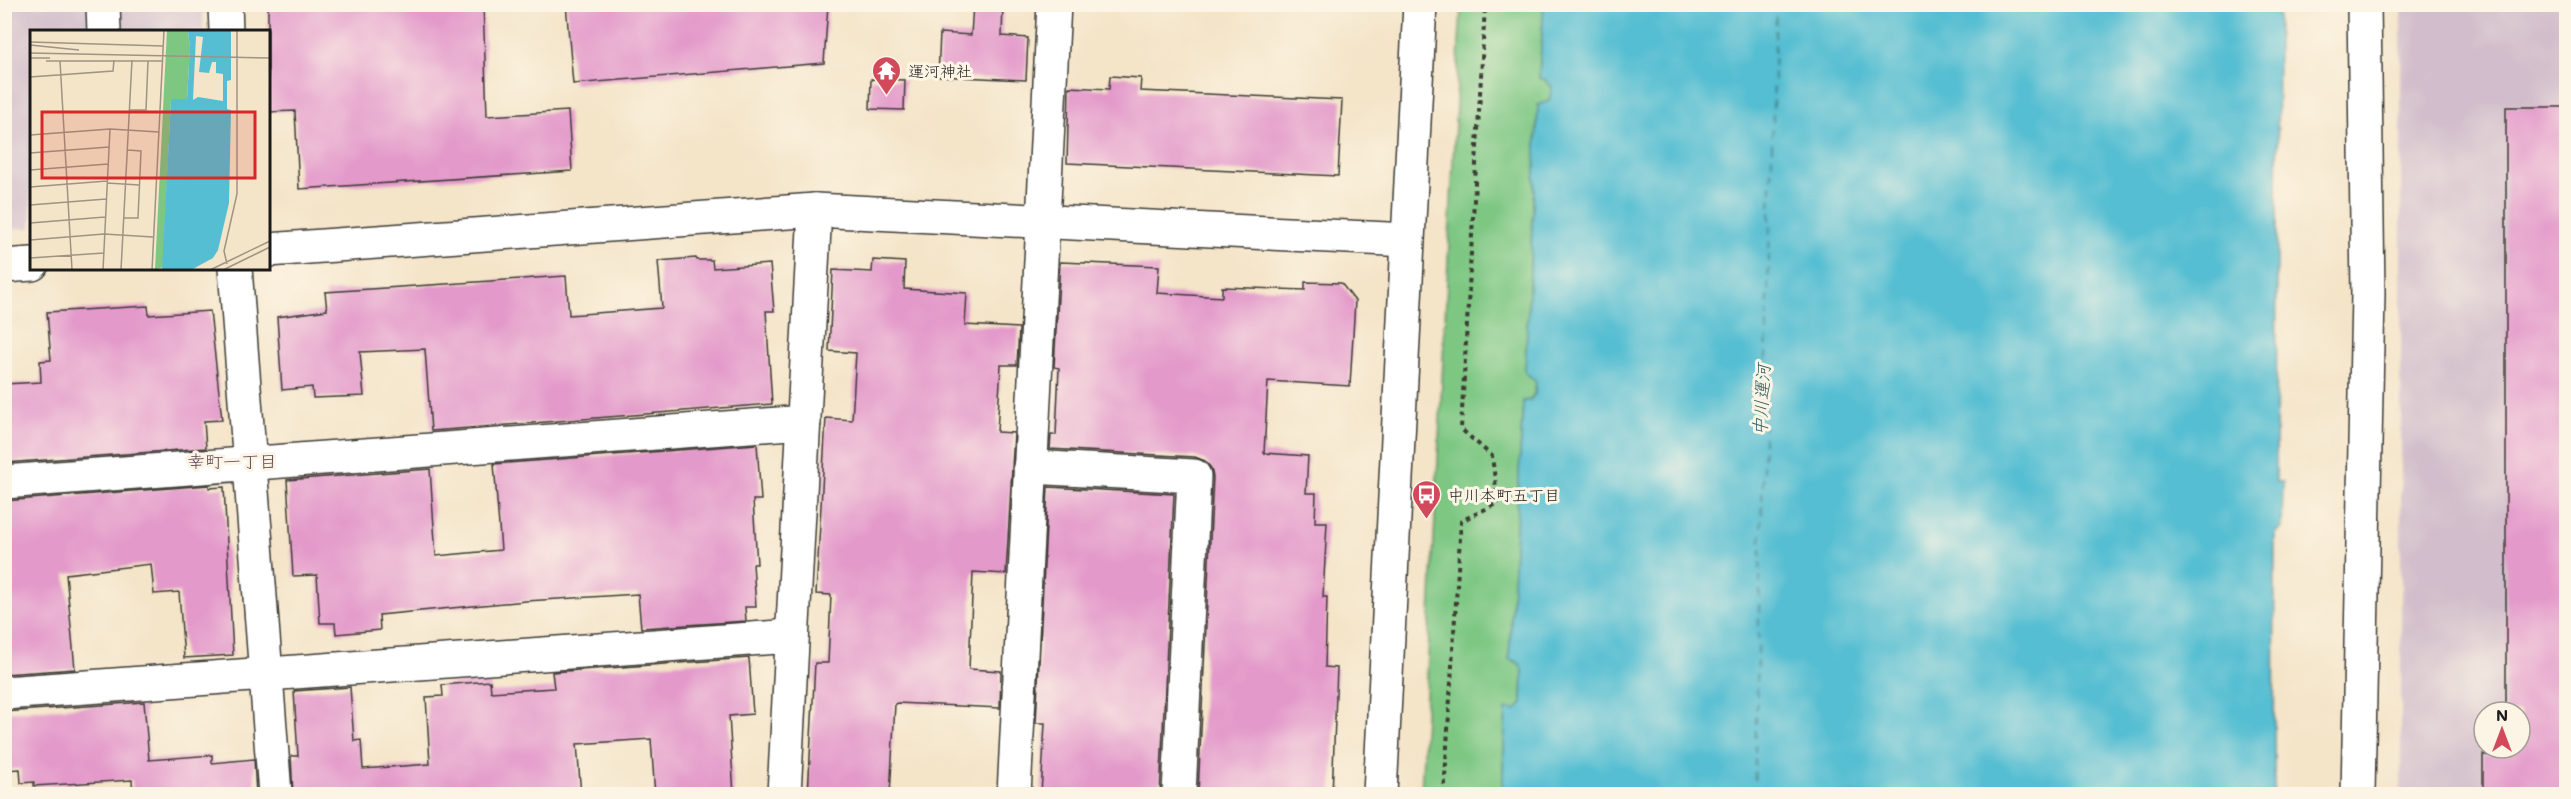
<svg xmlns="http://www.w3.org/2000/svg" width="2571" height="799" font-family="Mali,'Klee One',sans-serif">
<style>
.industrial{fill:#d1bdcb;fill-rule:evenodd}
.green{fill:#7dc783;stroke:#4c7250;stroke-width:1.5}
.water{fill:#55bed2;stroke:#386d77;stroke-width:1.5}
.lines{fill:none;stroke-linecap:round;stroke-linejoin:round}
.ferry{stroke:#335d65;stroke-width:1.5;stroke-dasharray:8 6;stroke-linecap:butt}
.building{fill:#e399ca}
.minor-casing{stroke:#3c3a36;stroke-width:36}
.path{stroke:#3c3a36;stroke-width:4;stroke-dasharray:4.5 4.5;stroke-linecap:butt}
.minor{stroke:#fff;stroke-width:33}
.labels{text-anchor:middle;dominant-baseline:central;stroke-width:6;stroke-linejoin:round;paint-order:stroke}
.poi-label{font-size:16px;fill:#1c1c1c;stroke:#fcf5e5;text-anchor:start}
.water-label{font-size:18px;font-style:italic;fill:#335d65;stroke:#fcf5e5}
.neighbourhood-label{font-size:18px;fill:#624859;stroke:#fcf5e5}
.inset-river{fill:none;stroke:#55bed2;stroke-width:3}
.inset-road{fill:none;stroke:#9e9483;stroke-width:1.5}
.view{fill:#d62828;fill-opacity:0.15;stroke:#d62828;stroke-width:3}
.inset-edge{fill:none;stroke:#1c1c1c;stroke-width:3}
</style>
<rect width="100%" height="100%" fill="#fcf5e5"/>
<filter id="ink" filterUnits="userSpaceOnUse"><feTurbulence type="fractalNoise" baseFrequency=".0167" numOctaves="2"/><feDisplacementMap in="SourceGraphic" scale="12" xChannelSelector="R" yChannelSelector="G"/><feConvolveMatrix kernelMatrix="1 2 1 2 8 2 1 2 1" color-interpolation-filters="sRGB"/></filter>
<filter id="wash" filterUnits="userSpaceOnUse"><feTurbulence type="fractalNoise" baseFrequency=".008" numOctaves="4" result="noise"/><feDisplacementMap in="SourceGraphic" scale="24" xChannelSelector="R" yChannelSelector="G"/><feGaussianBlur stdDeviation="1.35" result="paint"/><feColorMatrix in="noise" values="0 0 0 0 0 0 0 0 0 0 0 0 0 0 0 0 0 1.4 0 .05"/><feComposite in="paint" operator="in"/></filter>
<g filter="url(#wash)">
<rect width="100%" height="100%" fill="#f4e4c8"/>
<g class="industrial">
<polygon points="5,5 203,5 203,31 32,32 31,228 5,229"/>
<path d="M 2401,5 L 2566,5 L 2566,794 L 2401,794 ZM 2484,712 L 2520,712 L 2520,748 L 2484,748 Z"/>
</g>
<path class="green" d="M 1461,5 L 1544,5 L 1539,77 L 1546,80 L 1552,87 L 1549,101 L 1538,106 L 1525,372 L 1536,382 C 1535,393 1534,399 1523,402 L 1509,659 L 1519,663 L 1523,671 L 1522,705 L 1516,710 L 1506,710 L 1502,794 L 1421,794 Z"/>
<polygon class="water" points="1544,5 2278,5 2276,482 2283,482 2282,528 2275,533 2274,794 1502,794 1506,709 1516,710 1522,705 1523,671 1519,663 1509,659 1523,401 1530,400 1535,394 1536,382 1525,372 1538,105 1549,101 1552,87 1546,80 1539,78"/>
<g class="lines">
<polyline class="ferry" points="1754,794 1776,4"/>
</g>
<g id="blocks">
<g class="building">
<polygon points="268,4 483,4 487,116 568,111 572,171 299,189 295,111 268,112"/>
<polygon points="566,4 828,4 824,63 573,84"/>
<polygon points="973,4 1003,4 1002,36 1028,38 1026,80 938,76 940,33 971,35"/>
<polygon points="1110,76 1141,78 1140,91 1342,100 1338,176 1067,163 1069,87 1109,89"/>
<polygon points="871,79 905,80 904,110 870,109"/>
<polygon points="2506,107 2566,107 2566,795 2483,795 2483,755 2506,755 2506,748 2520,748 2520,712 2506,712"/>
<polygon points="696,258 697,260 712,260 713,268 770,264 774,311 766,311 772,404 431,431 425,349 360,352 364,396 313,398 312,387 282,390 277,317 327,310 325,292 566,276 569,315 662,308 658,261"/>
<polygon points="873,260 905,262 904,289 967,293 965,325 1019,328 1017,365 1001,365 997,432 1014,433 1006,574 973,572 969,669 1001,671 1000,708 897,703 895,704 890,795 808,795 815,663 828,663 831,595 816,594 826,418 852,420 856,353 829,351 833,270 872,272"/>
<polygon points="1060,262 1159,266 1157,293 1222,297 1222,287 1305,290 1305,282 1341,283 1355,301 1350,386 1268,381 1264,453 1308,456 1306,493 1316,493 1315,522 1327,522 1323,597 1327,597 1325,667 1337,668 1332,795 1198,794 1213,477 1211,468 1205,461 1195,457 1050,449 1051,435 1056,435 1059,368 1054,367"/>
<polygon points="148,306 149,315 210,311 222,420 204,421 206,448 4,463 4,384 41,382 40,361 51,360 47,312"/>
<polygon points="757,444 761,500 753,500 757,564 753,564 756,607 745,607 746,621 641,628 638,594 526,601 379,615 380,630 336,634 335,623 320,623 317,575 293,576 287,480 430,469 436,556 501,550 494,464"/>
<polygon points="209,485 209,488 224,487 233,655 184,658 179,592 154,594 151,564 66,574 75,669 4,674 4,613 7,613 4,574 4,501"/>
<polygon points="1048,487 1174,494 1160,795 1041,795 1045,723 1036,723"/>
<polygon points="749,658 753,714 729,716 734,795 655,795 651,739 577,744 581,795 293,795 291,756 298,756 294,691 350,687 354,741 361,740 363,769 430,764 426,697 443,696 442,685 490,681 491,692 554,688 552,672"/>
<polygon points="144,702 149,760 212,755 212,763 254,759 256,795 133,795 132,780 34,786 34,782 21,783 20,769 4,770 4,712"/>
</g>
</g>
</g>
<g filter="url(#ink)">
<use href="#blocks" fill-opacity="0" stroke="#3c3a36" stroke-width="1.5"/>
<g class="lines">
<defs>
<g id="minor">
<polyline points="103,4 104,32"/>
<polyline points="225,4 226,32"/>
<polyline points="268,250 815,210 1408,240"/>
<polyline points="4,266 32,264"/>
<polyline points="235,268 275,794"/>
<polyline points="1030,467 1194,476 1179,794"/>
<polyline points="4,482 804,422"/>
<polyline points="4,693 792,636"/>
<polyline points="784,794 815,210"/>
<polyline points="1014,794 1054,4"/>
<polyline points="1380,794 1420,4"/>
<polyline points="2358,794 2368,294 2364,4"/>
</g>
</defs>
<use href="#minor" class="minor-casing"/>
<polyline class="path" points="1444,794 1461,521 1498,503 1492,456 1461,429 1485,6 1488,4"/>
<use href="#minor" class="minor"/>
</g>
</g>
<defs>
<symbol id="temple-pin" viewBox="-11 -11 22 30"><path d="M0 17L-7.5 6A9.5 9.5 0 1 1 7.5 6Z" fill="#d1495b" stroke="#fcf5e5"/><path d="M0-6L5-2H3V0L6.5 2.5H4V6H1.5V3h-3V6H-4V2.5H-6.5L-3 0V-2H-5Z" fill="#fff"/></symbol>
<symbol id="bus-pin" viewBox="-11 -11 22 30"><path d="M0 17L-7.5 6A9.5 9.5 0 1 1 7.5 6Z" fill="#d1495b" stroke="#fcf5e5"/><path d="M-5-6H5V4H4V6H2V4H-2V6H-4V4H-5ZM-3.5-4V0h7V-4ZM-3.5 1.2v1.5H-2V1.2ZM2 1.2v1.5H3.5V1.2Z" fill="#fff"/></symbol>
</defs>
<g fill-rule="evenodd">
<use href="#temple-pin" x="870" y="54" width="33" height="45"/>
<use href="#bus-pin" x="1410" y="478" width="33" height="45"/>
</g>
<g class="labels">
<g class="poi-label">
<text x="908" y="70">運河神社</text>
<text x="1448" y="494">中川本町五丁目</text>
</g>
<g class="water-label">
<text transform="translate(1761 400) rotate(-87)">中川運河</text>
</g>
<g class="neighbourhood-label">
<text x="232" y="461">幸町一丁目</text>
</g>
</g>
<g transform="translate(30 30)">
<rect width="240" height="240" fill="#f4e4c8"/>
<path d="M 137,0 L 158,1 L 160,17 L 157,69 L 141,69 L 133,237 L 125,240 Z" fill="#7dc783"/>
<path d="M 145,0 L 201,0 L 201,50 L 197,51 L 197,79 L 201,80 L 199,173 L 188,220 L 183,228 L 161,240 L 132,240 L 141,69 L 157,69 L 160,17 L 158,1 ZM 166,6 L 173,7 L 169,42 L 179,43 L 182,32 L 186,32 L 186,43 L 193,44 L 193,71 L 168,67 L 163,70 Z" fill="#55bed2" fill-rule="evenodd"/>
<path class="inset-river" d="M 161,23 L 162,0M 155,240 L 161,28"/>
<path class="inset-road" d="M 0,12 L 133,16M 0,15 L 49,20M 0,23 L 240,28M 0,28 L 20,28M 16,31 L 132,31M 30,31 L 42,240M 0,47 L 83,41 L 84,30M 100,80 L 116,80 L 118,31M 0,105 L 80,99 L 129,102M 0,123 L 79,117M 0,140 L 78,134M 77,153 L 109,155M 0,157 L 77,151M 0,175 L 76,169M 94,188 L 108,188 L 111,121 L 98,120M 0,193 L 75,187M 0,210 L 74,204 L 123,207M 0,228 L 74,223M 197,234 L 194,221 L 207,164 L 207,0M 73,240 L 80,99M 91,240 L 102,30M 122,240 L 134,0M 180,240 L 240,211M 193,240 L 240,217"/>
<path class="view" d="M 12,82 L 225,82 L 225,148 L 12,148 Z"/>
<rect width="240" height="240" class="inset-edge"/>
</g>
<rect width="2571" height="799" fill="none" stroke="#fcf5e5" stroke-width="24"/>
<g transform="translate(2502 730)"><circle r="28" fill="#fcf5e5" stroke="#a29e95" stroke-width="1.5"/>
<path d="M0-4.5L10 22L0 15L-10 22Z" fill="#d1495b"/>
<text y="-9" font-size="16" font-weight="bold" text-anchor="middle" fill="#1c1c1c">N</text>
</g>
</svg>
